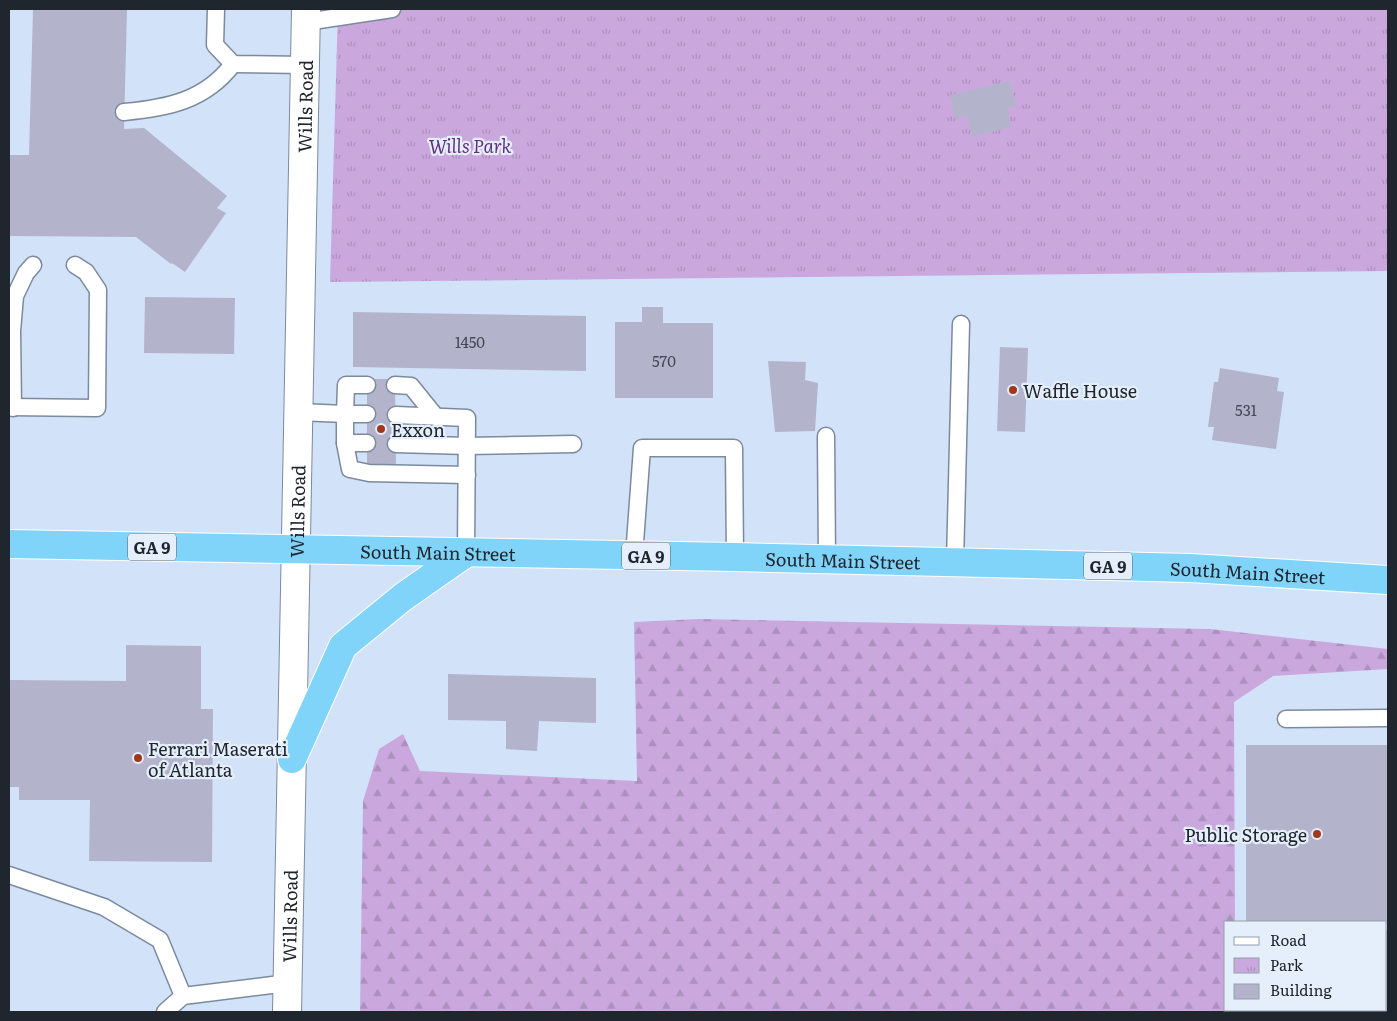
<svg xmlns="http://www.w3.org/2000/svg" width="1397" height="1021" font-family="Literata,serif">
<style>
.forest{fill:url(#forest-firs)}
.park{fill:url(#park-tufts)}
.building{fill:#b3b4cc}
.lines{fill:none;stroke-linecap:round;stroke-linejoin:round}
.service-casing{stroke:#7c8a9e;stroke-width:19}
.tertiary-casing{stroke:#7c8a9e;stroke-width:30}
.trunk-casing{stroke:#fff;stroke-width:30}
.service{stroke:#fff;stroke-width:16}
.tertiary{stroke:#fff;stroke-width:28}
.trunk{stroke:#80d4fa;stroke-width:28}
.poi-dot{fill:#a0381c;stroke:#e5effc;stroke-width:2}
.labels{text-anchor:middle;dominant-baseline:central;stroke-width:4.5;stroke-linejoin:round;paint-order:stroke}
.number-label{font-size:15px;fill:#454a56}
.shield{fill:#e5effc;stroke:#5b626c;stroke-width:1}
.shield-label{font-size:16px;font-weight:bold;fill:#20262e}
.street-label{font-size:18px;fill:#20262e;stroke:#e5effc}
.park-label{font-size:18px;font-style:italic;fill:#63307e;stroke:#e5effc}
.poi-label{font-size:18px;fill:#20262e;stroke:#e5effc;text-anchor:start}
</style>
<defs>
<pattern id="forest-firs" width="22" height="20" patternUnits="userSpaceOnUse" patternTransform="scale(1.25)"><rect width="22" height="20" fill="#caa8de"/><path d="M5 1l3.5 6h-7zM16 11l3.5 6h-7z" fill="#ad90bf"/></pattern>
<pattern id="park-tufts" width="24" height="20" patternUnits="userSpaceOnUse" patternTransform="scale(1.25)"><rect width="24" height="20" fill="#caa8de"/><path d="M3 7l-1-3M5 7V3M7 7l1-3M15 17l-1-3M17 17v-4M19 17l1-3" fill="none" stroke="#ad90bf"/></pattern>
</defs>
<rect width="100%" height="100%" fill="#d2e2f8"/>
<polygon class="forest" points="699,619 1210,629 1388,649 1388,669 1273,676 1234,702 1235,922 1226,922 1226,1010 1386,1010 1386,930 1388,930 1388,1012 360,1012 363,801 379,749 403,734 420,771 637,781 634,622"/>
<polygon class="park" points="338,9 1388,9 1388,271 330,282"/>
<g class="building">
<polygon points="33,9 127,9 124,129 144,128 227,196 217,208 226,213 185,272 172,263 171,264 136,237 9,236 9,155 29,155"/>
<polygon points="1010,81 1016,106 1007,108 1011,127 972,137 967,116 955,119 950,95"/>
<polygon points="145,297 235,298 234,354 144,353"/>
<polygon points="642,307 663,307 663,323 713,323 713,398 615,398 615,322 642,322"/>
<polygon points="353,312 586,316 586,371 353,367"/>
<polygon points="1000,347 1028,348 1025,432 997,431"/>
<polygon points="768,361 806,362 805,380 818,383 815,431 775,432"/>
<polygon points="1220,368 1279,378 1277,391 1284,392 1276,449 1212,440 1214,427 1208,427 1214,382 1218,382"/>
<polygon points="367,379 395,379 396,466 367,466"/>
<polygon points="126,645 201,646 201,709 213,709 212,862 89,861 90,800 19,800 19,787 9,787 9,680 126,681"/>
<polygon points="448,674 596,678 596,723 539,721 537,751 506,749 506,721 448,720"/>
<polygon points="1246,745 1388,745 1388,924 1386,924 1386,922 1246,922"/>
</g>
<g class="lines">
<defs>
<g id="service">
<polyline points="216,9 215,45 233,64 305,65"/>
<polyline points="306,22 392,9"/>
<path d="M 124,112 C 167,108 205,101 233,64"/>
<polyline points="367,385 346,385 345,414 367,414"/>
<polyline points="395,385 411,386 436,417"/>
<polyline points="9,407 97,408 98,290 86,272 75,265"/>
<polyline points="13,408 12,331 15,296 26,273 33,265"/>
<polyline points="299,412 345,414 345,443 350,469 369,473 467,475"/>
<polyline points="396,415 467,418 466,553"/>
<polyline points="826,436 827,560"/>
<polyline points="345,443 367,443"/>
<polyline points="396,444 467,446 573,444"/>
<polyline points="634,556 642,448 734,448 735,557"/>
<polyline points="955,562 961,324"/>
<polyline points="1286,719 1388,718"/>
<polyline points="9,875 104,907 160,940 183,996"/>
<polyline points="165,1012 183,996 288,983"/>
</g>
<g id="tertiary">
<path id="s1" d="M 287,1012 L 306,9"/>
</g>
<g id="trunk">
<path id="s2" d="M 9,544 L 735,557 L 1190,568 L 1388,580"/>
<polyline points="292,759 343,646 403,597 466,553"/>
</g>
</defs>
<use href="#service" class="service-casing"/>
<use href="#tertiary" class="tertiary-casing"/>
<use href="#trunk" class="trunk-casing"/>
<use href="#service" class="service"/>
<use href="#tertiary" class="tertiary"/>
<use href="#trunk" class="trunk"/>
</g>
<g class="poi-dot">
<circle cx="1013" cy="390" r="5"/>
<circle cx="381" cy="429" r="5"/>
<circle cx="138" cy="758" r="5"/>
<circle cx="1317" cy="834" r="5"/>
</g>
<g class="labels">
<g class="number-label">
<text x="470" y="341">1450</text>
<text x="664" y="360">570</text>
<text x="1246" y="409">531</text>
</g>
<g class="shield">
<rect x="128" y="533.5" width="48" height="27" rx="4"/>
<rect x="622" y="542.5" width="48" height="27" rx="4"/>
<rect x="1084" y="552.5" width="48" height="27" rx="4"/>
</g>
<g class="shield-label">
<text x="152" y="547">GA 9</text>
<text x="646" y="556">GA 9</text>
<text x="1108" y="566">GA 9</text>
</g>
<g class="street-label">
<text stroke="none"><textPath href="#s1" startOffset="906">Wills Road</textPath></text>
<text stroke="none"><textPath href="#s1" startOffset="501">Wills Road</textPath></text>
<text stroke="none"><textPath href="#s2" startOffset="429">South Main Street</textPath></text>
<text stroke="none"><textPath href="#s2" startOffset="834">South Main Street</textPath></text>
<text stroke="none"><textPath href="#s2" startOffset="1239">South Main Street</textPath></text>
<text stroke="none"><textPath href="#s1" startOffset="96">Wills Road</textPath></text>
</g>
<g class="park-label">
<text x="470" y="145">Wills Park</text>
</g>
<g class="poi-label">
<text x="1023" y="390">Waffle House</text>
<text x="391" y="429">Exxon</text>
<text x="148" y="748">Ferrari Maserati<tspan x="148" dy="21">of Atlanta</tspan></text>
<text x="1307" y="834" text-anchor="end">Public Storage</text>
</g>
</g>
<rect width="1397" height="1021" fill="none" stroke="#20262e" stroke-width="20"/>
<rect x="1224" y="921" width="162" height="90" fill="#e5effc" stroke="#969faa"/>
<rect x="1234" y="937" width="25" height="8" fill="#ffffff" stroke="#969faa"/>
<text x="1270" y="946" font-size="15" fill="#20262e">Road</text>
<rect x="1234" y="958" width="25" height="15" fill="url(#park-tufts)" stroke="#969faa"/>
<text x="1270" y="971" font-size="15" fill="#20262e">Park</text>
<rect x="1234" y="984" width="25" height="15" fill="#b3b4cc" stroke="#969faa"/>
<text x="1270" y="996" font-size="15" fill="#20262e">Building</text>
</svg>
